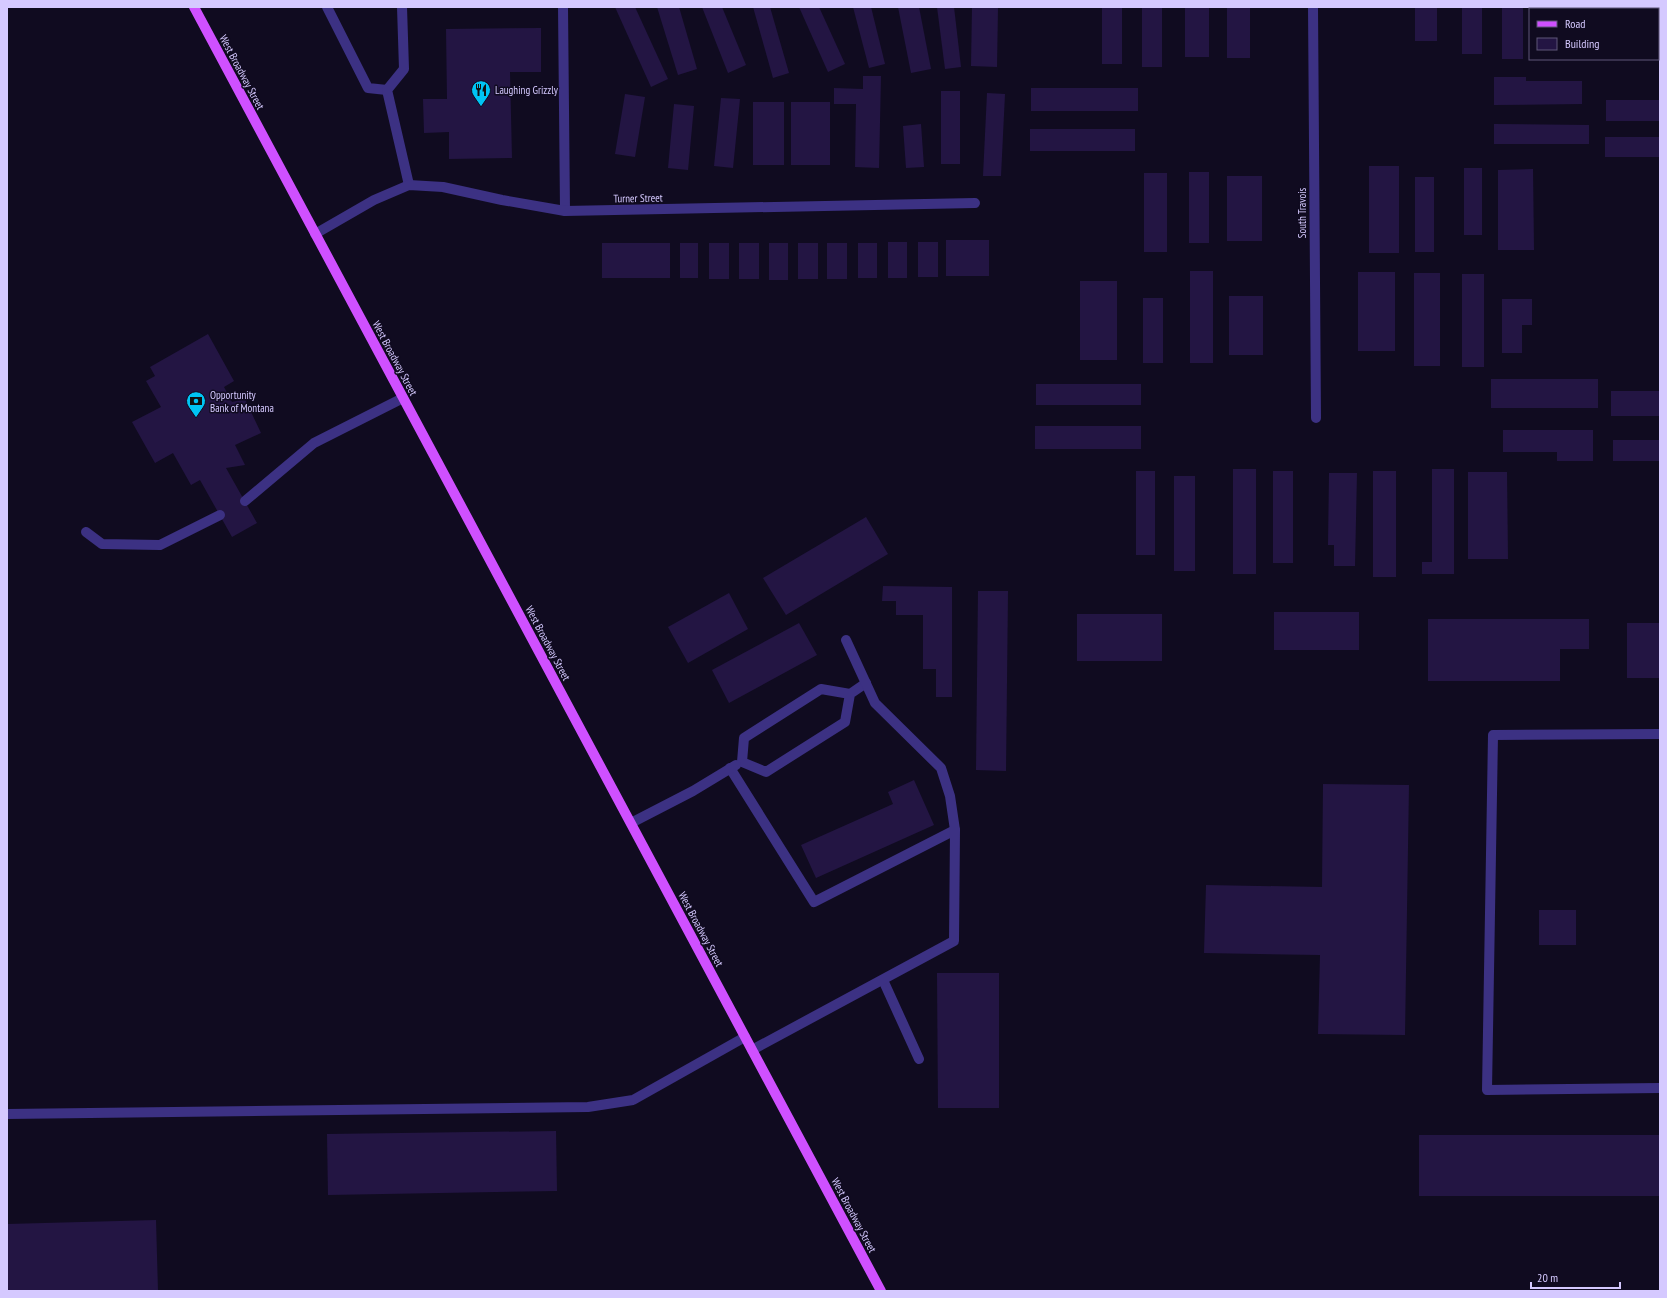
<svg xmlns="http://www.w3.org/2000/svg" width="1667" height="1298" font-family="'PT Sans Narrow',sans-serif">
<style>
.building{fill:#231543}
.lines{fill:none;stroke-linecap:round;stroke-linejoin:round}
.lane{stroke:#3c3183;stroke-width:10}
.street{stroke:#3c3183;stroke-width:10}
.primary{stroke:#cf50ff;stroke-width:10}
.labels{text-anchor:middle;dominant-baseline:central;stroke-width:3;stroke-linejoin:round;paint-order:stroke}
.street-label{font-size:11px;fill:#d5c9ff;stroke:#100b20}
.poi-label{font-size:11px;fill:#d5c9ff;stroke:#100b20;text-anchor:start}
</style>
<rect width="100%" height="100%" fill="#100b20"/>
<g class="building">
<polygon points="615,7 635,7 668,79 651,87"/>
<polygon points="657,7 679,7 697,69 678,75"/>
<polygon points="702,7 722,7 746,65 728,73"/>
<polygon points="753,7 770,7 789,73 773,78"/>
<polygon points="799,7 819,7 845,64 828,72"/>
<polygon points="853,7 871,7 885,64 869,68"/>
<polygon points="898,7 919,7 931,69 911,73"/>
<polygon points="937,7 954,7 961,67 945,69"/>
<polygon points="972,7 998,7 997,67 971,66"/>
<rect x="1102" y="7" width="20" height="57"/>
<rect x="1142" y="7" width="20" height="60"/>
<rect x="1185" y="7" width="24" height="50"/>
<rect x="1227" y="7" width="23" height="51"/>
<rect x="1415" y="7" width="22" height="34"/>
<rect x="1462" y="7" width="20" height="47"/>
<rect x="1502" y="7" width="21" height="52"/>
<polygon points="541,28 541,72 510,72 512,158 449,159 449,132 424,133 423,99 447,99 446,29"/>
<polygon points="863,76 881,76 879,168 855,167 856,104 834,104 834,88 863,89"/>
<polygon points="1494,77 1526,77 1526,81 1582,81 1582,104 1494,105"/>
<rect x="1031" y="88" width="107" height="23"/>
<rect x="941" y="91" width="19" height="73"/>
<polygon points="987,93 1005,94 1001,176 983,176"/>
<polygon points="625,94 645,97 635,157 615,154"/>
<polygon points="721,98 740,99 733,168 714,166"/>
<rect x="1606" y="100" width="54" height="21"/>
<rect x="753" y="102" width="31" height="63"/>
<rect x="791" y="102" width="39" height="63"/>
<polygon points="674,104 694,106 688,170 668,168"/>
<polygon points="921,124 924,167 906,168 903,126"/>
<polygon points="1494,124 1589,125 1589,144 1494,144"/>
<rect x="1030" y="129" width="105" height="22"/>
<rect x="1605" y="137" width="55" height="20"/>
<rect x="1369" y="166" width="30" height="87"/>
<rect x="1464" y="168" width="18" height="67"/>
<polygon points="1533,169 1534,250 1498,250 1498,170"/>
<rect x="1189" y="172" width="20" height="71"/>
<rect x="1144" y="173" width="23" height="79"/>
<rect x="1227" y="176" width="35" height="65"/>
<rect x="1415" y="177" width="19" height="75"/>
<rect x="946" y="240" width="43" height="36"/>
<rect x="888" y="242" width="19" height="36"/>
<rect x="918" y="242" width="20" height="35"/>
<rect x="602" y="243" width="68" height="35"/>
<rect x="680" y="243" width="18" height="35"/>
<rect x="709" y="243" width="20" height="36"/>
<rect x="739" y="243" width="20" height="36"/>
<rect x="769" y="243" width="19" height="37"/>
<rect x="798" y="243" width="20" height="36"/>
<rect x="827" y="243" width="20" height="36"/>
<rect x="858" y="243" width="19" height="35"/>
<rect x="1190" y="271" width="23" height="92"/>
<rect x="1358" y="272" width="37" height="79"/>
<rect x="1414" y="273" width="26" height="93"/>
<rect x="1462" y="274" width="22" height="93"/>
<rect x="1080" y="281" width="37" height="79"/>
<rect x="1229" y="296" width="34" height="59"/>
<rect x="1143" y="298" width="20" height="65"/>
<polygon points="1502,299 1532,299 1532,325 1522,325 1522,353 1502,353"/>
<polygon points="208,334 234,381 224,387 232,402 245,399 261,433 235,445 245,465 226,468 257,523 232,537 200,480 191,485 173,453 155,463 132,422 161,407 146,381 155,376 150,367"/>
<rect x="1491" y="379" width="107" height="29"/>
<rect x="1036" y="384" width="105" height="21"/>
<rect x="1611" y="391" width="49" height="25"/>
<rect x="1035" y="426" width="106" height="23"/>
<polygon points="1503,430 1593,430 1593,461 1557,461 1557,452 1503,452"/>
<rect x="1613" y="440" width="47" height="21"/>
<rect x="1233" y="469" width="23" height="105"/>
<polygon points="1432,469 1454,469 1454,574 1422,574 1422,562 1432,562"/>
<rect x="1136" y="471" width="19" height="84"/>
<rect x="1273" y="471" width="20" height="92"/>
<rect x="1373" y="471" width="23" height="106"/>
<polygon points="1468,472 1507,472 1508,559 1468,559"/>
<polygon points="1329,473 1357,473 1355,566 1334,566 1334,545 1328,545"/>
<rect x="1174" y="476" width="21" height="95"/>
<polygon points="866,517 888,554 786,615 763,578"/>
<polygon points="883,586 952,587 952,697 936,697 936,669 923,669 923,615 896,615 896,601 882,601"/>
<polygon points="978,591 1008,591 1006,771 976,770"/>
<polygon points="729,593 748,629 688,663 668,627"/>
<rect x="1274" y="612" width="85" height="38"/>
<rect x="1077" y="614" width="85" height="47"/>
<polygon points="1428,619 1589,619 1589,649 1560,649 1560,681 1428,681"/>
<polygon points="799,623 817,655 729,703 712,670"/>
<rect x="1627" y="623" width="33" height="55"/>
<polygon points="914,780 934,825 816,878 801,845 893,804 888,792"/>
<polygon points="1323,784 1409,785 1405,1035 1318,1034 1320,955 1204,953 1206,885 1322,887"/>
<rect x="1539" y="910" width="37" height="35"/>
<polygon points="937,973 999,973 999,1108 938,1108"/>
<polygon points="556,1131 557,1191 328,1195 327,1134"/>
<rect x="1419" y="1135" width="241" height="61"/>
<polygon points="156,1220 158,1291 7,1291 7,1224"/>
</g>
<g class="lines">
<g class="lane">
<polyline points="327,7 368,88 387,90"/>
<polyline points="402,7 404,69 387,90 409,185"/>
<polyline points="563,7 565,211"/>
<polyline points="245,501 314,443 403,398"/>
<polyline points="86,532 102,544 160,545 220,515"/>
<polyline points="850,694 845,722 766,772 742,762 744,738 821,689 850,694 866,683"/>
<polyline points="1660,734 1493,735 1487,1090 1660,1088"/>
<polyline points="730,768 814,902 955,830"/>
<polyline points="631,823 693,791 736,765"/>
<polyline points="883,980 919,1059"/>
<polyline points="752,1050 954,941 955,830 950,796 941,768 875,703 846,640"/>
<polyline points="7,1114 588,1107 633,1100 745,1037"/>
</g>
<g class="street">
<polyline points="1313,7 1316,418"/>
<polyline points="315,234 374,200 409,185 443,187 502,200 565,211 975,203"/>
</g>
<polyline class="primary" points="194,7 881,1291"/>
</g>
<defs>
<symbol id="restaurant-pin" viewBox="-11 -11 22 30"><path d="M0 17L-7.5 6A9.5 9.5 0 1 1 7.5 6Z" fill="#00c4f4" stroke="#100b20"/><path d="M-5-6h1v4h1v-4h1v4h1v-4h1v5L-1.5 .5V6h-2V.5L-5-1ZM5-6V6H3V1.5H1.5Q1.5-4 5-6Z" fill="#111"/></symbol>
<symbol id="bank-pin" viewBox="-11 -11 22 30"><path d="M0 17L-7.5 6A9.5 9.5 0 1 1 7.5 6Z" fill="#00c4f4" stroke="#100b20"/><path d="M-6-4H6V4H-6ZM0-2.3a2.3 2.3 0 1 0 0 4.6a2.3 2.3 0 1 0 0-4.6Z" fill="#111"/></symbol>
</defs>
<g fill-rule="evenodd">
<use href="#restaurant-pin" x="470" y="79" width="22" height="30"/>
<use href="#bank-pin" x="185" y="390" width="22" height="30"/>
</g>
<g class="labels">
<g class="street-label">
<text transform="translate(242 72) rotate(62)">West Broadway Street</text>
<text transform="translate(638 198) rotate(-1)">Turner Street</text>
<text transform="translate(1302 213) rotate(-90)">South Travois</text>
<text transform="translate(395 358) rotate(62)">West Broadway Street</text>
<text transform="translate(548 643) rotate(62)">West Broadway Street</text>
<text transform="translate(701 929) rotate(62)">West Broadway Street</text>
<text transform="translate(854 1215) rotate(62)">West Broadway Street</text>
</g>
<g class="poi-label">
<text x="495" y="90">Laughing Grizzly</text>
<text x="210" y="395">Opportunity<tspan x="210" dy="13">Bank of Montana</tspan></text>
</g>
</g>
<rect width="1667" height="1298" fill="none" stroke="#d5c9ff" stroke-width="16"/>
<rect x="1529" y="8" width="130" height="52" fill="#100b20" stroke="#5f5779"/>
<rect x="1537" y="21" width="20" height="6" fill="#cf50ff" stroke="#5f5779"/>
<text x="1565" y="28" font-size="12" fill="#d5c9ff">Road</text>
<rect x="1537" y="38" width="20" height="12" fill="#231543" stroke="#5f5779"/>
<text x="1565" y="48" font-size="12" fill="#d5c9ff">Building</text>
<path d="M1531 1282v6h89v-6" fill="none" stroke="#d5c9ff" stroke-width="2"/>
<text x="1537" y="1282" font-size="12" fill="#d5c9ff" stroke="#100b20" stroke-width="3" paint-order="stroke">20 m</text>
</svg>
